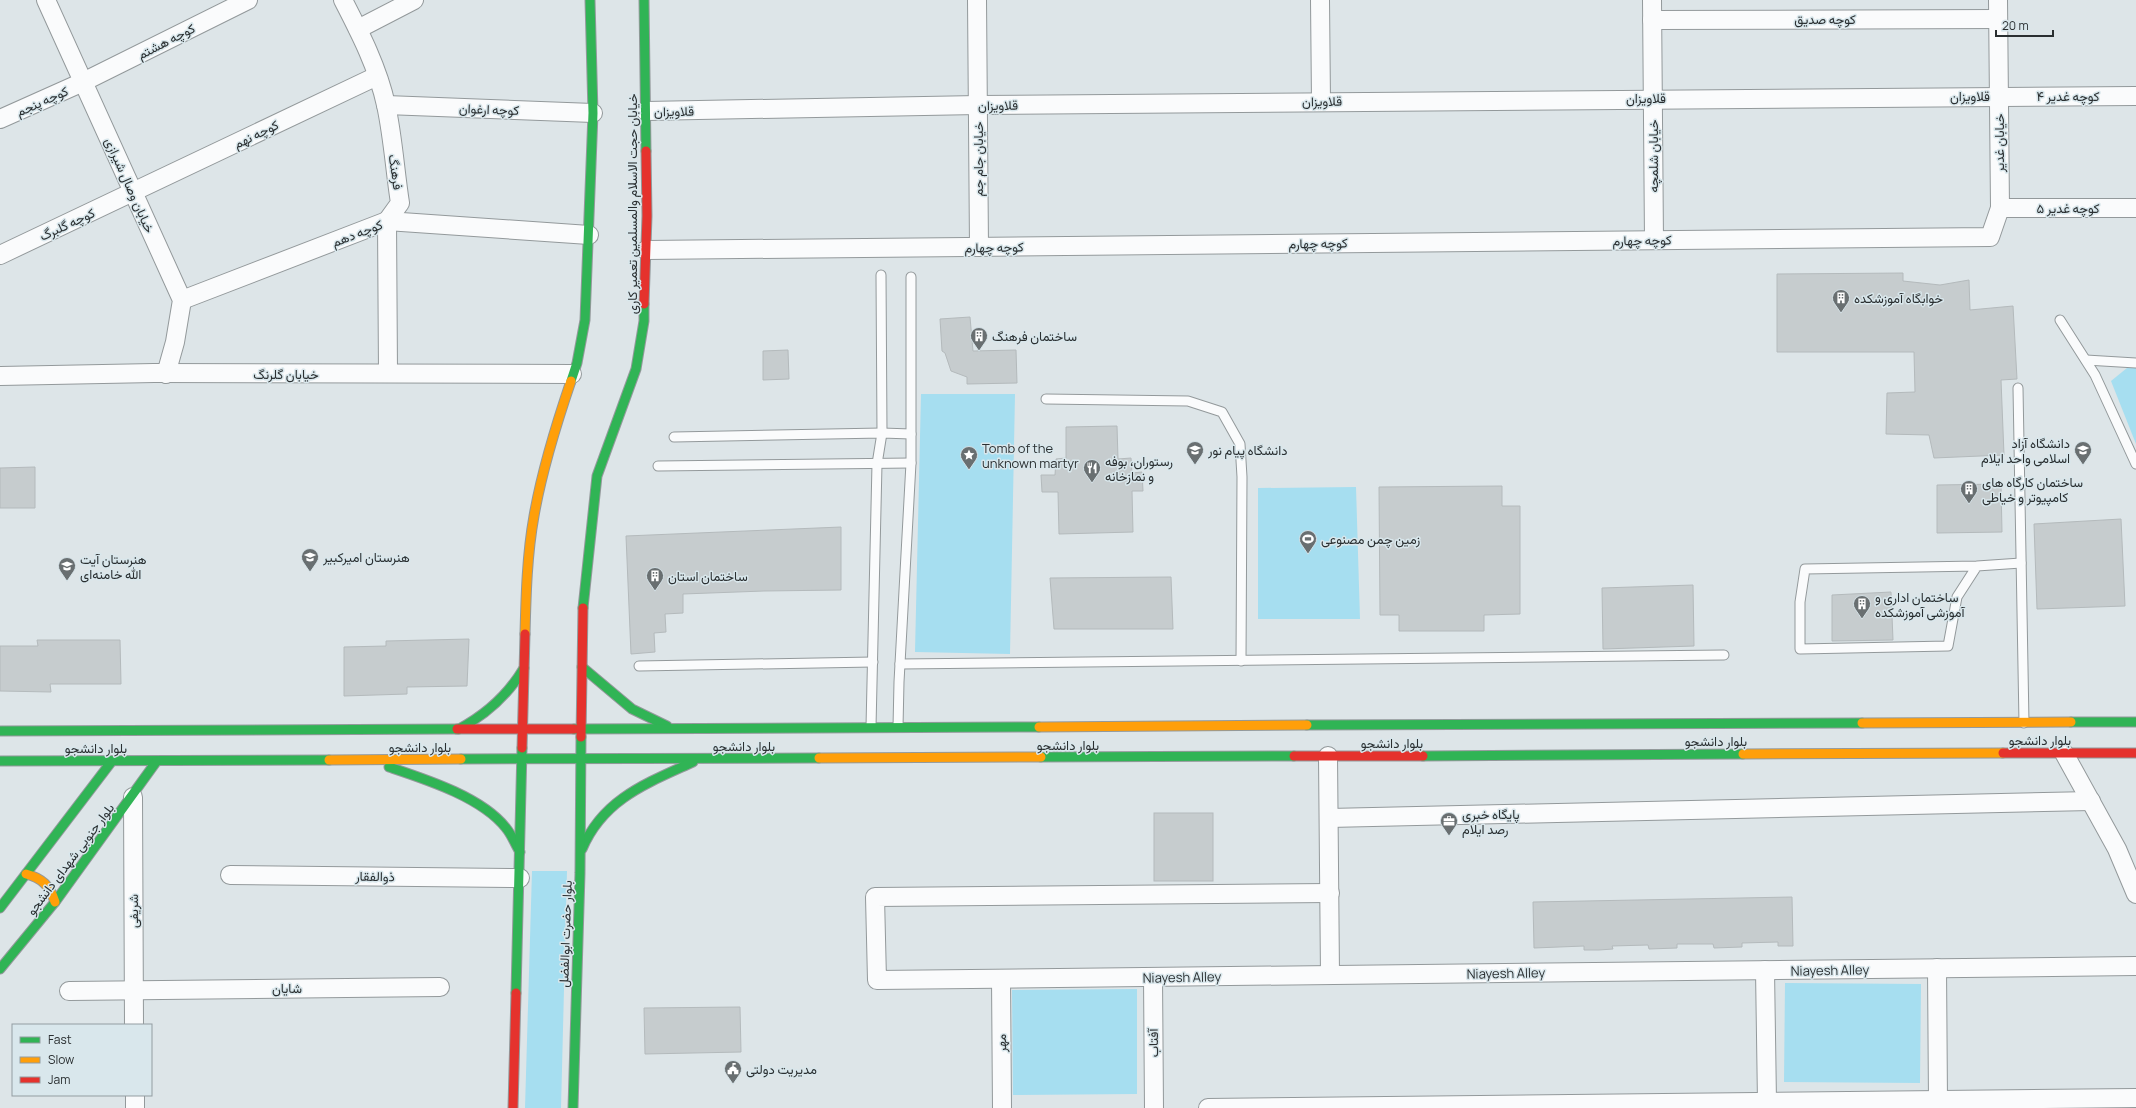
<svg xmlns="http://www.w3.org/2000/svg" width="2136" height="1108" font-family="Manrope,Vazirmatn,sans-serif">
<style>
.green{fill:#a6def0}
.building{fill:#c6ccce;stroke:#b4babc}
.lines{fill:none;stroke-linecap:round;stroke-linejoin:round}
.lane-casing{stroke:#93999b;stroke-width:11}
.street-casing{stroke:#93999b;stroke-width:20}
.fast-casing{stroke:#93999b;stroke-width:11}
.slow-casing{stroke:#93999b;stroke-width:11}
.jam-casing{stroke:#93999b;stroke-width:11}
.lane{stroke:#fafbfc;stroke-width:9}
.street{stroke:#fafbfc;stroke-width:18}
.fast{stroke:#30b455;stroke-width:9}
.slow{stroke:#ff9f0a;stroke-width:9}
.jam{stroke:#e5322d;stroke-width:9}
.labels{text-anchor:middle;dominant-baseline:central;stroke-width:3;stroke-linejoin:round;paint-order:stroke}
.street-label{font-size:13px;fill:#2a2f31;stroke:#d9e7ec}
.poi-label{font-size:13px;fill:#2a2f31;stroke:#d9e7ec;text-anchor:start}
</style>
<rect width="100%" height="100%" fill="#dde5e8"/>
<g class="green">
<polygon points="2127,368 2136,368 2136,444 2111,381"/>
<polygon points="921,394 1015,394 1010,654 915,652"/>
<polygon points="1356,487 1360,619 1258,619 1258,488"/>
<polygon points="532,871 567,871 561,1108 525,1108"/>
<polygon points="1785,983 1921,984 1920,1083 1784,1082"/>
<polygon points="1137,989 1137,1094 1013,1095 1012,990"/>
</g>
<g class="building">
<polygon points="1903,273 1903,281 1940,285 1969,280 1970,310 2013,306 2017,379 2001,380 2004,455 1934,458 1929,435 1886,434 1887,393 1915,392 1914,352 1777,352 1777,274"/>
<polygon points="970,317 973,351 1016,350 1017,383 967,384 967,377 951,371 945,353 942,351 940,319"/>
<polygon points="788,350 789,379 763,380 763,351"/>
<polygon points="1117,426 1118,459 1131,458 1132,473 1142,472 1143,491 1132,491 1133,532 1059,534 1058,492 1042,492 1041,475 1055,475 1056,459 1066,458 1066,427"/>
<polygon points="35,467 35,508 0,508 0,468"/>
<polygon points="2001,484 2002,532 1937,533 1937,485"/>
<polygon points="1502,486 1502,506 1520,506 1520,614 1484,615 1484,631 1399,631 1399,615 1380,615 1379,487"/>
<polygon points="2121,519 2125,606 2037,609 2034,524"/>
<polygon points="841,527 841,590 764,591 683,594 683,613 665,614 666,632 654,633 655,652 631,654 626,536"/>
<polygon points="1171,577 1173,629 1054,629 1050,578"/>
<polygon points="1693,585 1694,646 1603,649 1602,588"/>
<polygon points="1891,592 1893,640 1832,641 1832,595"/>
<polygon points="469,639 467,686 407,687 407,694 344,696 344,647 386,646 386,641"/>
<polygon points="37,640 120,640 121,684 50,684 51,692 0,691 0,646 38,646"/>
<rect x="1154" y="813" width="59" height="68"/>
<polygon points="1792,897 1793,946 1778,946 1778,942 1742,943 1742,947 1714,948 1713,944 1677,944 1677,948 1649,949 1648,945 1612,946 1613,949 1599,950 1584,950 1584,946 1534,948 1533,902"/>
<polygon points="740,1007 741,1052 645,1054 644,1008"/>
</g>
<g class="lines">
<defs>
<g id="lane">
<polyline points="2060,320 2095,375 2136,464"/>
<polyline points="2086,360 2136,363"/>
<polyline points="2018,388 2024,723"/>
<polyline points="1046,399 1188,401 1222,412 1240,444 1242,477 1241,661"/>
<polyline points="674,437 882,433 911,434"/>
<polyline points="658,466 911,463"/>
<polyline points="1977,566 1805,569 1800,602 1800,649 1948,646 1957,597 1977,566 2021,563"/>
<polyline points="900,664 1724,655"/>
<polyline points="639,666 873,662"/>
<polyline points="871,727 877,464 882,433 881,275"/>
<polyline points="898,727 899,682 911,463 911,277"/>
</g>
<g id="street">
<polyline points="46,0 182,300 175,342 166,374"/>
<path d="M 343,0 C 360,33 378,68 386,105 C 393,137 395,171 400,203 L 387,221 L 388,373"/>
<polyline points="977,0 979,247"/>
<polyline points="1320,0 1321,101"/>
<polyline points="1652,0 1654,240"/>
<polyline points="1652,20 1998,19"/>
<polyline points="358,29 414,0"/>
<polyline points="386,105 593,113"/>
<polyline points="646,111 978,105 2136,96"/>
<polyline points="0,119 83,82 248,0"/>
<polyline points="2000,208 2136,208"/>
<polyline points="646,250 1990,237 2000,208 1998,0"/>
<polyline points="0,255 377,76"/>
<polyline points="182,300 387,221 589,235"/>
<polyline points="0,376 154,373 572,374"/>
<polyline points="2064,753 2117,849 2136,894"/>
<polyline points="1328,756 1330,975"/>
<polyline points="133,797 134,1025"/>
<polyline points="1329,818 2091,801"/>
<polyline points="230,875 520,878"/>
<polyline points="1330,893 875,897 877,980 2136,966"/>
<polyline points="1937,968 1938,1100"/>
<polyline points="1765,970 1767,1102"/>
<polyline points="1153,977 1154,1108"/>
<polyline points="1001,979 1002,1108"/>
<polyline points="69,991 440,987"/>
<polyline points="135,1095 135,1108"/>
<polyline points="1208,1108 2136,1098"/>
</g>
<g id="fast">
<polyline points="644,0 646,151"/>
<polyline points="571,381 577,363 585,320 593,113 590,0"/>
<polyline points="583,608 597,476 636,369 644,321 644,304"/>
<polyline points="582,667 632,709 667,726"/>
<polyline points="2071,722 2136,722"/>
<polyline points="1307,725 1862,723"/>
<path d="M 459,729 C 487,714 508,695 524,668"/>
<polyline points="574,729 1039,727"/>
<polyline points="0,731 457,729"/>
<polyline points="1423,756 1743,754"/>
<polyline points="1041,757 1294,756"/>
<polyline points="461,759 819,758"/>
<polyline points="0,761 329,760"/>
<path d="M 389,767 C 425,779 482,797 506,828 C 512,835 515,844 520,852"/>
<path d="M 582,849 C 603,799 647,783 693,762"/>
<polyline points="0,908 112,761"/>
<polyline points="0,969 55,902 156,762"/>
<polyline points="516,993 522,748"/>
<polyline points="573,1108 580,873 581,737"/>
</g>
<g id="slow">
<path d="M 525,634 C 526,595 527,555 534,516 C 542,470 556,425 571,381"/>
<polyline points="1862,723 2071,722"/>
<polyline points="1039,727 1307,725"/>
<polyline points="1743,754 2003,753"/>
<polyline points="819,758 1041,757"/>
<polyline points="329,760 461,759"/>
<path d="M 26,874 C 42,878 50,886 55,902"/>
</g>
<g id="jam">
<polyline points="644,304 647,216 646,151"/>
<polyline points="457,729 574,729"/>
<polyline points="581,737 583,608"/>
<polyline points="522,748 525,634"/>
<polyline points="2003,753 2136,753"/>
<polyline points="1294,756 1423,756"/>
<polyline points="513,1108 516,993"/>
</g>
</defs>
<use href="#lane" class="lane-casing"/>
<use href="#street" class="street-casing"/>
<use href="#fast" class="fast-casing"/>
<use href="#slow" class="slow-casing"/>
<use href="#jam" class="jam-casing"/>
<use href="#lane" class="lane"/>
<use href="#street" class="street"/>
<use href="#fast" class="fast"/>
<use href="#slow" class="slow"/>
<use href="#jam" class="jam"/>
</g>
<defs>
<symbol id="building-pin" viewBox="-11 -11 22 30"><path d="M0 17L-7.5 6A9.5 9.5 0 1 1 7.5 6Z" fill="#696f71" stroke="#d9e7ec"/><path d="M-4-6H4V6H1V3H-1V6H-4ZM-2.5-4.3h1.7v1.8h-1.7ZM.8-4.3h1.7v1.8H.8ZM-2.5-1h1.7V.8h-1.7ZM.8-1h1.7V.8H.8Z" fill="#fff"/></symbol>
<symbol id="university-pin" viewBox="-11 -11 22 30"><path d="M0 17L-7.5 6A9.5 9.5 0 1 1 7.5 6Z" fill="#696f71" stroke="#d9e7ec"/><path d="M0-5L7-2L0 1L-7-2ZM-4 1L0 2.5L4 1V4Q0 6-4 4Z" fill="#fff"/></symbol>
<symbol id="sight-pin" viewBox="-11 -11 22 30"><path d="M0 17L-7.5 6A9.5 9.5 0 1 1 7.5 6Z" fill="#696f71" stroke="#d9e7ec"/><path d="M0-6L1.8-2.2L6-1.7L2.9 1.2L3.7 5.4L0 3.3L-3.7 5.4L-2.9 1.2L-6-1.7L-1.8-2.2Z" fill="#fff"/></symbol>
<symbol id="restaurant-pin" viewBox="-11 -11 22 30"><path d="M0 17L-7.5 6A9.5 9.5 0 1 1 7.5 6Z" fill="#696f71" stroke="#d9e7ec"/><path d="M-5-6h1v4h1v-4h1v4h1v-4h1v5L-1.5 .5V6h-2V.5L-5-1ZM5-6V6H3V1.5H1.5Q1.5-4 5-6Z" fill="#fff"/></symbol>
<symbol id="stadium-pin" viewBox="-11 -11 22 30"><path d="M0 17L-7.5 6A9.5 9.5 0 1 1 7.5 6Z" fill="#696f71" stroke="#d9e7ec"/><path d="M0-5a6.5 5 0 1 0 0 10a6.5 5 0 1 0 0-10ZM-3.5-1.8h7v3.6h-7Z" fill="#fff"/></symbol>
<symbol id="school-pin" viewBox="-11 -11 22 30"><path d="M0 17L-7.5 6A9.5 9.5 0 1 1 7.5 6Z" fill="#696f71" stroke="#d9e7ec"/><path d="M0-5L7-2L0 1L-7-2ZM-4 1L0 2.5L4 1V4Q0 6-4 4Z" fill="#fff"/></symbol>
<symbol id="office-pin" viewBox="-11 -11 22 30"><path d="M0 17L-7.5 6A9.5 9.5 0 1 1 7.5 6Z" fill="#696f71" stroke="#d9e7ec"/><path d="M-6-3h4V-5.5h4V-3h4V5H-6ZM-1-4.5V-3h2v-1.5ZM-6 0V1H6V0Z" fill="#fff"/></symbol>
<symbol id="civic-pin" viewBox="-11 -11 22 30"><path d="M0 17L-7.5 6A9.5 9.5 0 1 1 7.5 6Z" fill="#696f71" stroke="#d9e7ec"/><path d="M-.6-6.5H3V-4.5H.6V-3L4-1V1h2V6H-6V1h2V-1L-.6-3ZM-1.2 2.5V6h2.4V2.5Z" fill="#fff"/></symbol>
</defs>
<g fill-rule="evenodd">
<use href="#building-pin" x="1831" y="288" width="20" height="27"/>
<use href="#building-pin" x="969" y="326" width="20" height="27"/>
<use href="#university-pin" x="1185" y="440" width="20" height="27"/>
<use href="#university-pin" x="2073" y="440" width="20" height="27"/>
<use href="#sight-pin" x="959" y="445" width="20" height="27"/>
<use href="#restaurant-pin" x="1082" y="458" width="20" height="27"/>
<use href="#building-pin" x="1959" y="479" width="20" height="27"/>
<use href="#stadium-pin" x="1298" y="529" width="20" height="27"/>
<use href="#school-pin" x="300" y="547" width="20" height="27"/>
<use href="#school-pin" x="57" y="556" width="20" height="27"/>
<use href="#building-pin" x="645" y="566" width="20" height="27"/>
<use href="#building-pin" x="1852" y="594" width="20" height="27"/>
<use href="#office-pin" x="1439" y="811" width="20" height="27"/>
<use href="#civic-pin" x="723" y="1059" width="20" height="27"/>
</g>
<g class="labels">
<g class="street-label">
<text x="1825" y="19">کوچه صدیق</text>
<text transform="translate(166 41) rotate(-27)">کوچه هشتم</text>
<text x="1970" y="96">قلاویزان</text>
<text x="2068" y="96">کوچه غدیر ۴</text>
<text x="1646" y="98">قلاویزان</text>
<text transform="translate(42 101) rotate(-24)">کوچه پنجم</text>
<text transform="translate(1322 101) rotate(-1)">قلاویزان</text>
<text transform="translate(998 105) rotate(-1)">قلاویزان</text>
<text transform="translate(489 109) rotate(2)">کوچه ارغوان</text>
<text transform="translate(674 111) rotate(-1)">قلاویزان</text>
<text transform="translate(256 134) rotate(-26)">کوچه نهم</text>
<text transform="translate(1999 143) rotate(-90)">خیابان غدیر</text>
<text transform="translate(1653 156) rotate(-90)">خیابان شلمچه</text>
<text transform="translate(978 159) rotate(-90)">خیابان جام جم</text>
<text transform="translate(396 172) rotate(82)">فرهنگ</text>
<text transform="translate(130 185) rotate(66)">خیابان وصال شیرازی</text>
<text transform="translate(632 204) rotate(-90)">خیابان حجت الاسلام والمسلمین تعمیر کاری</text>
<text x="2068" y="208">کوچه غدیر ۵</text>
<text transform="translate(67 224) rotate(-25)">کوچه گلبرگ</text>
<text transform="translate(357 233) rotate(-21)">کوچه دهم</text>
<text transform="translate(1642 240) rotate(-1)">کوچه چهارم</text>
<text transform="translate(1318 243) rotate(-1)">کوچه چهارم</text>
<text transform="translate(994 247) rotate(-1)">کوچه چهارم</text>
<text x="286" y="374">خیابان گلرنگ</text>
<text x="2040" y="740">بلوار دانشجو</text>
<text x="1716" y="741">بلوار دانشجو</text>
<text x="1392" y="743">بلوار دانشجو</text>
<text x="1068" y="745">بلوار دانشجو</text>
<text x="744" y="746">بلوار دانشجو</text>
<text x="420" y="747">بلوار دانشجو</text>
<text x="96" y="748">بلوار دانشجو</text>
<text transform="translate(70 859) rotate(-53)">بلوار جنوبی شهدای دانشجو</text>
<text transform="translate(375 876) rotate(1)">ذوالفقار</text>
<text transform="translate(133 911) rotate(-90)">شریفی</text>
<text transform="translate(565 934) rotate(-88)">بلوار حضرت ابوالفضل</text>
<text transform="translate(1830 970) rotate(-1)">Niayesh Alley</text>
<text transform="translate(1506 973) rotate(-1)">Niayesh Alley</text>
<text transform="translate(1182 977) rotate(-1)">Niayesh Alley</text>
<text x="287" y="988">شایان</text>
<text transform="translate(1001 1043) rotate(-91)">مهر</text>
<text transform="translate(1153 1043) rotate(-91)">آفتاب</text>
</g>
<g class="poi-label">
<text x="1854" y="298">خوابگاه آموزشکده</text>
<text x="992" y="336">ساختمان فرهنگ</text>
<text x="2070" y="443" text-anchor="end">دانشگاه آزاد<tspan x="2070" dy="15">اسلامی واحد ایلام</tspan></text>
<text x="982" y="448">Tomb of the<tspan x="982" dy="15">unknown martyr</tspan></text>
<text x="1208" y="450">دانشگاه پیام نور</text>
<text x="1105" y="461">رستوران، بوفه<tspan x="1105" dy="15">و نمازخانه</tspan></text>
<text x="1982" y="482">ساختمان کارگاه های<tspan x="1982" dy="15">کامپیوتر و خیاطی</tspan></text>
<text x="1321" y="539">زمین چمن مصنوعی</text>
<text x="323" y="557">هنرستان امیرکبیر</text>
<text x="80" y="559">هنرستان آیت<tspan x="80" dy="15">الله خامنه‌ای</tspan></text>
<text x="668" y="576">ساختمان استان</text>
<text x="1875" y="597">ساختمان اداری و<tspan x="1875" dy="15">آموزشی آموزشکده</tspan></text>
<text x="1462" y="814">پایگاه خبری<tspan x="1462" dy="15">رصد ایلام</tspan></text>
<text x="746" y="1069">مدیریت دولتی</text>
</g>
</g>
<rect x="12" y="1024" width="140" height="72" fill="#d9e7ec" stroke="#939da1"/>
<rect x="20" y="1037" width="20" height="6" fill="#30b455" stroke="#939da1"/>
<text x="48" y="1044" font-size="12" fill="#2a2f31">Fast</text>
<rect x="20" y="1057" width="20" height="6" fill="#ff9f0a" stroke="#939da1"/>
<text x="48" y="1064" font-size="12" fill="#2a2f31">Slow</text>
<rect x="20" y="1077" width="20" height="6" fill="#e5322d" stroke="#939da1"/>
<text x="48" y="1084" font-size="12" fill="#2a2f31">Jam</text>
<path d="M1996 30v6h57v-6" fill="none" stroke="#2a2f31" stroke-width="2"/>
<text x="2002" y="30" font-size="12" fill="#2a2f31" stroke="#d9e7ec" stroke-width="3" paint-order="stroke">20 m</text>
</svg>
